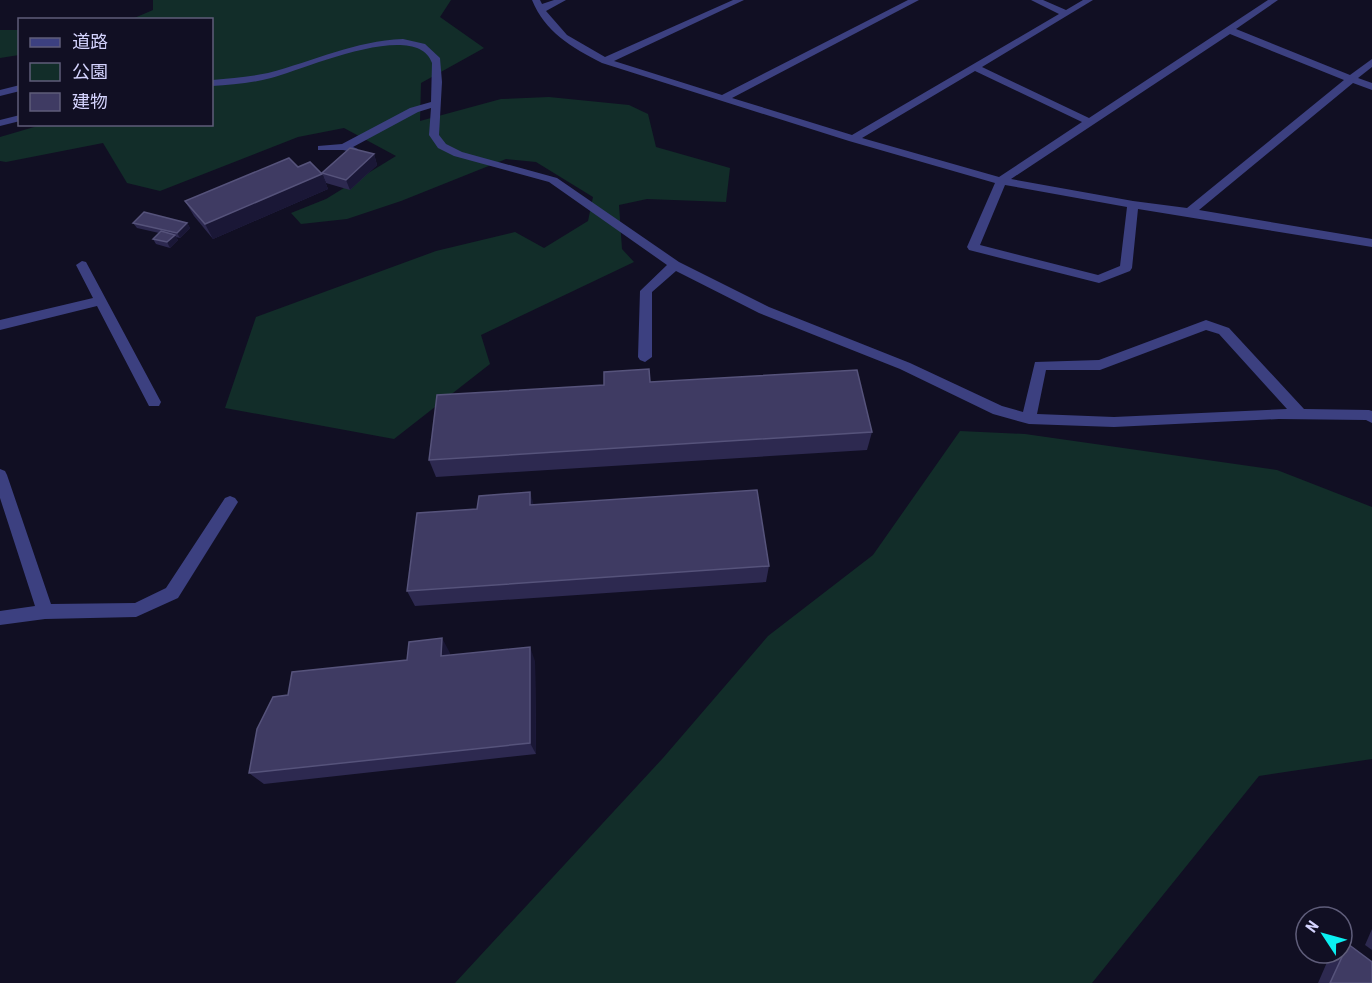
<svg xmlns="http://www.w3.org/2000/svg" width="1372" height="983" font-family="'Roboto Condensed','Noto Sans JP',sans-serif">
<style>
.green{fill:#122d29}
.lines{fill:none;stroke-linecap:round;stroke-linejoin:round}
.minor{fill:#3c4080;fill-rule:evenodd}
.wall{fill:#2d2950}
.shaded-wall{fill:#1a1736}
.building{fill:#3f3b63;stroke:#56537b;stroke-width:1.5}
</style>
<rect width="100%" height="100%" fill="#110f23"/>
<g class="green">
<polygon points="153,0 451,0 440,17 484,48 421,83 420,121 501,99 549,97 629,105 648,114 656,147 730,168 726,202 647,199 619,205 622,249 634,262 481,335 490,364 394,439 225,408 256,317 436,251 515,232 544,248 588,221 593,197 536,162 506,159 401,201 347,219 301,224 291,213 326,199 396,156 344,128 298,137 160,191 127,183 103,143 6,162 0,161 0,137 41,125 212,124 212,20 132,19 153,10"/>
<polygon points="0,30 19,30 19,55 0,58"/>
<polygon points="960,431 1025,434 1277,470 1372,507 1372,759 1259,776 1092,983 455,983 663,758 768,636 873,555"/>
</g>
<g class="lines">
<g class="minor">
<path d="M 532,0 L 540,0 L 542,4 L 554,0 L 566,0 L 546,11 L 567,35 L 605,57 L 733,0 L 744,0 L 614,61 L 722,95 L 908,0 L 919,0 L 732,98 L 852,135 L 1059,14 L 1031,0 L 1043,0 L 1066,10 L 1083,0 L 1093,0 L 982,67 L 1089,118 L 1268,0 L 1278,0 L 1236,29 L 1350,75 L 1372,59 L 1372,67 L 1358,78 L 1372,83 L 1372,90 L 1353,83 L 1199,210 L 1372,239 L 1372,247 L 1138,209 L 1132,268 L 1130,271 L 1099,283 L 969,250 L 967,247 L 995,183 L 849,141 L 602,63 C 571,47 545,32 532,0 ZM 1230,34 L 1344,80 L 1187,208 L 1133,201 L 1011,179 ZM 975,71 L 1082,122 L 999,177 L 862,138 ZM 1005,185 L 1127,207 L 1120,266 L 1098,275 L 980,245 Z"/>
<path d="M 403,39 L 425,44 L 440,58 L 442,82 L 439,135 L 446,144 L 462,152 L 557,178 L 679,262 L 769,307 L 910,363 L 1002,406 L 1023,412 L 1035,362 L 1099,360 L 1206,320 L 1229,328 L 1304,409 L 1369,410 L 1372,411 L 1372,423 L 1366,420 L 1279,419 L 1114,427 L 1029,424 L 993,414 L 900,369 L 759,313 L 676,271 L 652,292 L 652,357 L 645,362 L 640,360 L 638,357 L 640,291 L 667,265 L 549,182 L 454,156 L 438,148 L 429,135 L 431,108 L 418,112 L 353,147 L 358,149 L 358,153 L 343,150 L 318,150 L 318,146 L 342,144 L 410,108 L 431,102 L 432,63 C 417,18 302,70 271,78 C 252,83 231,85 212,86 L 212,80 C 231,78 249,77 268,73 C 314,61 355,41 403,39 ZM 1206,330 L 1219,334 L 1287,409 L 1114,417 L 1037,414 L 1046,370 L 1100,370 Z"/>
<polygon points="20,85 20,91 0,96 0,90"/>
<polygon points="20,115 20,121 0,126 0,120"/>
<polygon points="82,261 86,262 161,402 159,406 149,406 97,306 0,330 0,320 93,298 76,265"/>
<polygon points="0,469 5,471 7,475 51,604 135,603 166,588 225,498 230,496 235,498 238,502 178,598 136,617 45,619 0,625 0,611 35,606 0,498"/>
</g>
</g>
<g class="wall">
<polygon points="374,154 377,165 350,190 326,183 322,173"/>
<polygon points="298,167 322,174 328,189 213,239 194,216 185,201"/>
<polygon points="133,223 187,223 190,228 180,238 176,237 178,240 170,248 156,244 153,239 159,233 137,228"/>
<polygon points="650,382 872,432 867,450 436,477 429,460"/>
<polygon points="534,505 769,566 766,582 415,606 407,591"/>
<polygon points="450,653 450,655 535,661 536,754 264,784 249,773 288,695"/>
<polygon points="1372,929 1372,950 1365,945"/>
<polygon points="1348,944 1372,983 1318,983 1331,953 1342,953 1342,945"/>
</g>
<g class="shaded-wall">
<polygon points="374,154 377,165 350,190 346,180"/>
<polygon points="322,174 328,189 213,239 205,224"/>
<polygon points="187,223 190,228 180,238 177,233"/>
<polygon points="175,235 178,240 170,248 167,242"/>
<polygon points="530,492 535,509 530,505"/>
<polygon points="442,638 450,653 449,670 441,656"/>
<polygon points="530,647 535,661 536,754 530,743"/>
</g>
<g class="building">
<polygon points="350,148 374,154 346,180 322,173"/>
<polygon points="289,158 298,167 310,162 322,174 205,224 185,201"/>
<polygon points="144,212 187,223 177,233 133,223"/>
<polygon points="161,231 175,235 167,242 153,239"/>
<polygon points="649,369 650,382 857,370 872,432 429,460 437,395 604,385 604,372"/>
<polygon points="757,490 769,566 407,591 417,513 477,509 479,496 530,492 530,505"/>
<polygon points="442,638 441,656 530,647 530,743 249,773 257,729 273,697 288,695 292,672 407,660 409,642"/>
<polygon points="1348,944 1372,962 1372,983 1330,983"/>
</g>
<rect x="18" y="18" width="195" height="108" fill="#110f23" stroke="#5f5d7a" stroke-width="1.5"/>
<rect x="30" y="38" width="30" height="9" fill="#3c4080" stroke="#5f5d7a" stroke-width="1.5"/>
<text x="72" y="48" font-size="18" fill="#d4d3fd">道路</text>
<rect x="30" y="63" width="30" height="18" fill="#122d29" stroke="#5f5d7a" stroke-width="1.5"/>
<text x="72" y="78" font-size="18" fill="#d4d3fd">公園</text>
<rect x="30" y="93" width="30" height="18" fill="#3f3b63" stroke="#5f5d7a" stroke-width="1.5"/>
<text x="72" y="108" font-size="18" fill="#d4d3fd">建物</text>
<g transform="translate(1324 935) rotate(306)"><circle r="28" fill="#110f23" stroke="#5f5d7a" stroke-width="1.5"/>
<path d="M0-4.5L10 22L0 15L-10 22Z" fill="#0beff1"/>
<text y="-9" font-size="16" font-weight="bold" text-anchor="middle" fill="#d4d3fd">N</text>
</g>
</svg>
